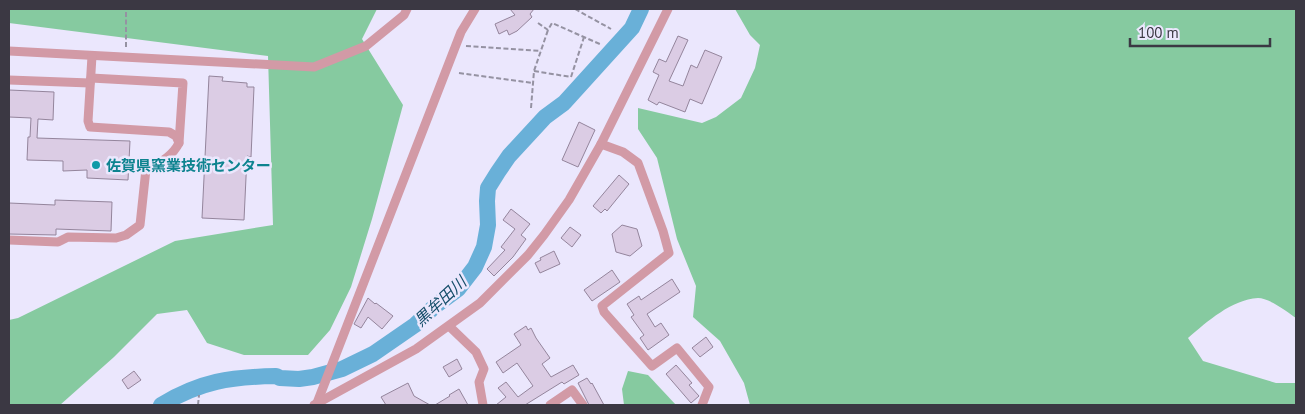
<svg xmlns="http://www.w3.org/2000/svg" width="1305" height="414" font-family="'PT Sans','Noto Sans JP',sans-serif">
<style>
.forest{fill:#86caa0}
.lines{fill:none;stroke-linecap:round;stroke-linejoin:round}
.river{stroke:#69b0d8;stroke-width:16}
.building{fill:#dbcce4;stroke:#94859c}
.path{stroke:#9592a2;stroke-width:2;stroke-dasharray:5 2.5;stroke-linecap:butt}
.minor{stroke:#d29aa6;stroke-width:9}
.culture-dot{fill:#0f9aa8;stroke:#ebe7fd;stroke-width:2}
.labels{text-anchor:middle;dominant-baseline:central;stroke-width:5;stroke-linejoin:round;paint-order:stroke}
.culture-label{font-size:15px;font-weight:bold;fill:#0d838f;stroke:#ebe7fd;text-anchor:start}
.water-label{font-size:16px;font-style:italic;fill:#164e6a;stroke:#ebe7fd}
</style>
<rect width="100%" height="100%" fill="#ebe7fd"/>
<g class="forest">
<polygon points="9,9 377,9 362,39 403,105 372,219 351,287 330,330 308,355 244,355 207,343 187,310 157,314 114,357 60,405 9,405 9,320 18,318 175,241 273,225 268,56 9,23"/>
<path d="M 735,9 L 1296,9 L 1296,318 C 1288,312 1269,298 1258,298 C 1231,300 1208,321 1188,338 L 1203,361 L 1276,383 L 1296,383 L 1296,405 L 750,405 L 744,383 L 720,341 L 693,317 L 696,286 L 677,239 L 657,158 L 638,129 L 638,108 L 702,123 L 716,117 L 741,98 L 755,68 L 760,45 L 750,35 Z"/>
<polygon points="628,371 648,375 676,405 624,405 622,389"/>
</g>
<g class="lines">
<path class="river" d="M 161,405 C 201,381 230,377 276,376 L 280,378 L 299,379 L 313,377 L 342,369 L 373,354 L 415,325 L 435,306 L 458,289 L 475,267 L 484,247 L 488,225 L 487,201 L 488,188 L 498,172 L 509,156 L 545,117 L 564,103 L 632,28 L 641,9"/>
</g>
<g class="building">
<polygon points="510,9 534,9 530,14 532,17 517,31 509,35 507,30 499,34 495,24 515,15"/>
<polygon points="678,36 688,40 669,81 683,86 691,65 697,68 705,50 722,57 702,104 690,99 685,112 659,102 657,105 648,100 659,75 653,72 659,59 666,62"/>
<polygon points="209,76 223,77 222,81 247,83 247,87 254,87 251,157 247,156 244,220 202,218"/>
<polygon points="9,90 54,92 53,120 38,119 37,138 130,141 128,180 87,178 87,170 63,171 63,161 27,160 28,137 30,137 31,118 9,117"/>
<polygon points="579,122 595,130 578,167 562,160"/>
<polygon points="619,175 629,184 607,211 605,209 601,213 593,206"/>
<polygon points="55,200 112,202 111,231 56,229 56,235 9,234 9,203 55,205"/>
<polygon points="511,209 530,224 521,235 526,239 513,257 494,276 487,269 505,250 501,247 515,229 503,220"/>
<polygon points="622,225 637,229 642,246 630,256 616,252 612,234"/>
<polygon points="570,227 581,235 572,247 561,238"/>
<polygon points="554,251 560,264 540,273 535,263 541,260 540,258"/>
<polygon points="612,270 620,282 592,301 584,290"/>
<polygon points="672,279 680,292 647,314 655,327 661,323 669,335 648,350 640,338 644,335 631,317 634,315 627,304 639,296 641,300"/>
<polygon points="368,298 375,304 376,303 393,316 382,329 368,317 361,328 354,324"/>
<polygon points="526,326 528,330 531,328 536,338 550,358 542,364 551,377 573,365 579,375 564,384 562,382 525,405 496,405 506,397 498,388 506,382 518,397 533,386 517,363 503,373 496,362 521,345 514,334"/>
<polygon points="706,337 713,347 700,357 692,348"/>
<polygon points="457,359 462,369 449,377 443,367"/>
<polygon points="676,365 692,383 689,385 699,396 691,403 666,374"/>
<polygon points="134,371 141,380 128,389 122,380"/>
<polygon points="587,378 591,384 592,383 604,405 589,405 578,383"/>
<polygon points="408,383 414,396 430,405 386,405 381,397"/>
<polygon points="459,389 468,405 435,405 450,396 449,395"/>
</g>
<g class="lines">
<g class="path">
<polyline points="575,9 611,29"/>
<polyline points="538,23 548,30 552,23 602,45"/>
<polyline points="466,46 541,51"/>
<polyline points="126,47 126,9"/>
<polyline points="534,71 571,77 584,37"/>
<polyline points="459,73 533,83"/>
<polyline points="531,108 534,71 548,30"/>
<polyline points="198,405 199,395"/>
</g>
<g class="minor">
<polyline points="9,51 314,67 366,46 404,15 407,9"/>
<polyline points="92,56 88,121 90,127 169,132 176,136 179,143"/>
<polyline points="9,80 90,83"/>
<polyline points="601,144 623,152 638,163 663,231 669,253 602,306 604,312 652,366 677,348 709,387 702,405"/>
<path d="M 9,240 L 58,242 L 68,237 L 116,238 L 126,235 L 140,225 L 146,169 C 159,164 172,157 179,143 L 183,83 L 91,78"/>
<polyline points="449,326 476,352 484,369 479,382 483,405"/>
<polyline points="314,405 416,349 480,303 528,255 544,235 569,200 601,144 668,9"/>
<polyline points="318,405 317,403 461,32 475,9"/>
<polyline points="550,405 572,390 583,405"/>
</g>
</g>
<circle class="culture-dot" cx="96" cy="165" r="5"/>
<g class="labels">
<g class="culture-label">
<text x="106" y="165">佐賀県窯業技術センター</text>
</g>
<g class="water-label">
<text transform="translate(440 301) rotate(-43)">黒牟田川</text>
</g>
</g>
<rect width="1305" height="414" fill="none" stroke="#3b3843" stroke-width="20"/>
<path d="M1130 38v8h140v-8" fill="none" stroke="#3b3843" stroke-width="2.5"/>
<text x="1138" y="38" font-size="15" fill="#3b3843" stroke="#ebe7fd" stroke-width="4" paint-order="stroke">100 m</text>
</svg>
